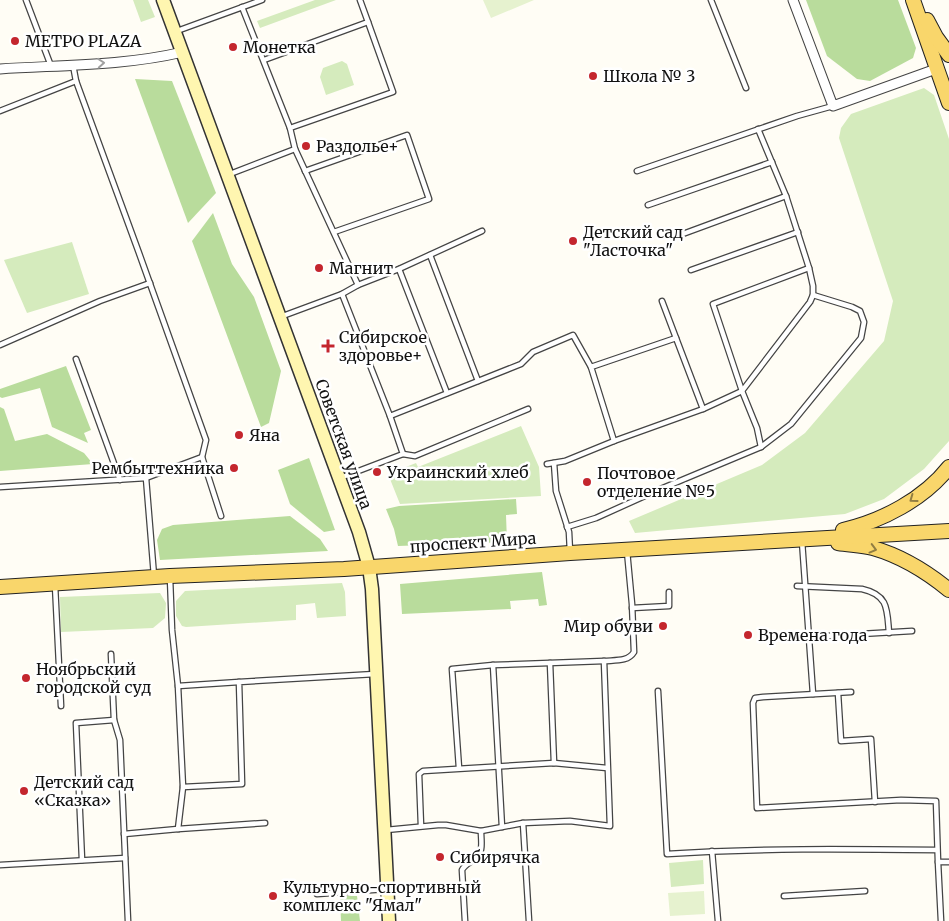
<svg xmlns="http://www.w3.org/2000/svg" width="949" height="921" font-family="Merriweather,serif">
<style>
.green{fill:#d5ebbd}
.forest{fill:#b9dc9c}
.pitch{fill:#e6f2cf}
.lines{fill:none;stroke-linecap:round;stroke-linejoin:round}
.service-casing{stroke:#444;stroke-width:7}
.minor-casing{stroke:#444;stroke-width:11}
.secondary-casing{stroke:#333;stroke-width:15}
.primary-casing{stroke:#222;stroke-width:16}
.service{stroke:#fff;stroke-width:4.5}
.minor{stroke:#fff;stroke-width:9}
.secondary{stroke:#fff6b0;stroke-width:12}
.primary{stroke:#f9d66b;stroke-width:14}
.oneway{stroke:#a0a0a0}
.oneway2{stroke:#917d42}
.poi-dot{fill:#c4262e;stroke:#fff;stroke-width:2}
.labels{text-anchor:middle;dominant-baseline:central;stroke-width:5;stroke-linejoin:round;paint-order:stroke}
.poi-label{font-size:16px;fill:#111;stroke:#fff;text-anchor:start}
.street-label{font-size:16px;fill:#111;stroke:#fff}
</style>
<rect width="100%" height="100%" fill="#fffdf5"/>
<g class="green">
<polygon points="133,0 148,0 155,17 141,22"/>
<polygon points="315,0 336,0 260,28 257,21"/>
<polygon points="342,61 347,64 354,85 326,95 320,77 323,68"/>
<polygon points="924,88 934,95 949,139 949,441 924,469 884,499 845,514 635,533 629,521 762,465 805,433 884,341 893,301 839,138 841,128 851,114"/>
<polygon points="72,242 89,294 27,313 4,260"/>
<polygon points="521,426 539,467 541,496 400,504 388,474 416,463 418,467"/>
<polygon points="342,583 345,592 346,616 317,618 315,603 296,605 296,620 186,627 182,626 176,616 176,601 185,591"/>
<polygon points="160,593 166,603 165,618 153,628 61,632 60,597"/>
<polygon points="703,860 704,884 671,887 669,863"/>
</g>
<g class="forest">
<polygon points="806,0 898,0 916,48 913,58 870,81 857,79 827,56"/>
<polygon points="135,79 172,81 216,193 188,223"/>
<polygon points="213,213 232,264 254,297 281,371 269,423 261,427 192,241"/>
<polygon points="66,366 91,430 84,433 88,443 52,427 40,388 2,398 0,397 0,389"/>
<polygon points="0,407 4,409 15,441 47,434 84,453 93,464 0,471"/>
<polygon points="309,458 335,530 324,532 290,504 278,470"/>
<polygon points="516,499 517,514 506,515 507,542 398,546 394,529 386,509 399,506"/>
<polygon points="290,516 320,539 328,551 160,560 157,540 162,529 173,525"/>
<polygon points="542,572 547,605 539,606 538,599 510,601 511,609 402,614 400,584"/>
<polygon points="340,896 357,896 360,921 341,921"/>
</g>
<g class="pitch">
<polygon points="483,0 534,0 491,18"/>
<polygon points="704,891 705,914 670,916 668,893"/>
</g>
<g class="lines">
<defs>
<g id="service">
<polyline points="26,0 51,66"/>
<polyline points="711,0 746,88"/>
<polyline points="177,31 262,0"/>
<polyline points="264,60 368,22 360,0"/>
<polyline points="76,81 139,253 206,440 202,457 221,516"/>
<polyline points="0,111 76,81 73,65"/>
<polyline points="290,128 393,92 368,22"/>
<polyline points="305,171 407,135 429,199 334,232"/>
<polyline points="637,171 797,116 833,106"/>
<polyline points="230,174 295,149 290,128 242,7"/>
<polyline points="648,205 772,162"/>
<polyline points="680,235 786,196"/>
<polyline points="430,255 478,381"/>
<polyline points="399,269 447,393"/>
<polyline points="691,270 798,232"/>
<polyline points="358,285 399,269 482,231"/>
<polyline points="342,294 390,416 521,364 533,352 573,335 591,367"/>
<polyline points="662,301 676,338"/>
<polyline points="280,317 342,294 358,285 295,149"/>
<polyline points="0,345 100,301 150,283"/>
<polyline points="76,359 120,480"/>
<polyline points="614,441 591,367 676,338 703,409"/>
<polyline points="761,447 757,428 742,391 713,304 809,268"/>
<polyline points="403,454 415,456 528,409"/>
<polyline points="554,463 556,491 569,532 570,552"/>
<polyline points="547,464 565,461 614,441 703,409 742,391 810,302 813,295 813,286 809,268 786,196 758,129"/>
<polyline points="146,478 202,457"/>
<polyline points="340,478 403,454 390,416"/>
<polyline points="0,487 146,478 154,576"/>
<polyline points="567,527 596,518 658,490 761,447 791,424 861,338 864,322 860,311 852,307 813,295"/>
<polyline points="802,541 813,694"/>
<polyline points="170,578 172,630 178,686 183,787 242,784 239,682 375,674"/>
<polyline points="55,585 61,706"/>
<path d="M 797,586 L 862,589 C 889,595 887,610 889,633"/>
<polyline points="632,608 669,606 669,592"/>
<polyline points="809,637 912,631"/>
<polyline points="111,654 114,720 120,740 128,921"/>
<polyline points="550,663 554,763"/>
<polyline points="493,665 502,827"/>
<polyline points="178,686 239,682"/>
<path d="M 658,691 L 667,854 C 757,848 847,849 937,850"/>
<polyline points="851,692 763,697 755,698 753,703 757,808 901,800 936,801 938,862"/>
<polyline points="838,693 841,741 871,739 875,802"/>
<polyline points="459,768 452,669 493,665 604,661"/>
<polyline points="523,823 529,921"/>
<polyline points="421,826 419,774 423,771 554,763 607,768"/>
<polyline points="178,829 183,787"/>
<path d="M 386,830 L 438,825 L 446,825 L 481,831 L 523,823 L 570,821 L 610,826 L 604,661 C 615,660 628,662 634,652 L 632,604 L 627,551"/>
<polyline points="124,834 178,829 265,823"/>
<polyline points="712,851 718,921"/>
<polyline points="82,860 76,723 114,720"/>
<polyline points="0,865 125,858"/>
<polyline points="317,894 386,889"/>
<polyline points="784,896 865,891"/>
<path d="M 465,921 L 462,870 C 465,864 470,863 475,859 C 484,853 481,841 481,831"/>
<polyline points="941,921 938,862 949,862"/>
</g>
<g id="minor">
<polyline points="793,0 833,106 936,69"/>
<path d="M 0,69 C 61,65 123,66 183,52"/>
</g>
<polyline id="secondary" points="163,0 359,532 369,567 372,589 389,921"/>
<g id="primary">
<polyline points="913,0 949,103"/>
<polyline points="927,20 936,37 949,55"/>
<path d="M 843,530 C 882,521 924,499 949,467"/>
<path d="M 838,543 C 850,545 862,545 873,548 C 901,556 927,572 949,590"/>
<polyline points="0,587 170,576 344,569 570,553 949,531"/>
</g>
</defs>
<use href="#service" class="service-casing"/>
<use href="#minor" class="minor-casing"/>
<use href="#secondary" class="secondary-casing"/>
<use href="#primary" class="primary-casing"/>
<use href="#service" class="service"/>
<use href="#minor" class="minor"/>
<use href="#secondary" class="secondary"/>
<use href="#primary" class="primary"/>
</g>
<defs><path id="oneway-chevron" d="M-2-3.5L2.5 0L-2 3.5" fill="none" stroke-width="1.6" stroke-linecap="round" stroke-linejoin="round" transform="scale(1.25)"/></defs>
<use class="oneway" href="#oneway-chevron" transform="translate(101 63) rotate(-4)"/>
<g class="oneway2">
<use href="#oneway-chevron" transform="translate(913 499) rotate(144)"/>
<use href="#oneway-chevron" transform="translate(873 549) rotate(15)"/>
</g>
<g class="poi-dot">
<circle cx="15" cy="41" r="5"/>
<circle cx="233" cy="47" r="5"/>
<circle cx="593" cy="76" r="5"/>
<circle cx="306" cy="146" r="5"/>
<circle cx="573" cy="241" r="5"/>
<circle cx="319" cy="268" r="5"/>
<path d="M325.5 338.5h5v5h5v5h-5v5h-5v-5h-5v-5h5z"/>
<circle cx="239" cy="435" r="5"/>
<circle cx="234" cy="468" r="5"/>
<circle cx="377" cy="472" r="5"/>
<circle cx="587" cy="482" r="5"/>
<circle cx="663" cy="626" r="5"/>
<circle cx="748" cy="635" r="5"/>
<circle cx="26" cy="678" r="5"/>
<circle cx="24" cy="791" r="5"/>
<circle cx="440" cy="857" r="5"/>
<circle cx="273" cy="896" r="5"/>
</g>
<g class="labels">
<g class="poi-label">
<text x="25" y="41">МЕТРО PLAZA</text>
<text x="243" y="47">Монетка</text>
<text x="603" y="76">Школа № 3</text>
<text x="316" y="146">Раздолье+</text>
<text x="583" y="232">Детский сад<tspan x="583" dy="18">"Ласточка"</tspan></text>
<text x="329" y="268">Магнит</text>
<text x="339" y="337">Сибирское<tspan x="339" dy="18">здоровье+</tspan></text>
<text x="249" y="435">Яна</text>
<text x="224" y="468" text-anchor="end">Рембыттехника</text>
<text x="387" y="472">Украинский хлеб</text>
<text x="597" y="473">Почтовое<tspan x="597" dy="18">отделение №5</tspan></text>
<text x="653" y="626" text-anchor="end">Мир обуви</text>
<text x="758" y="635">Времена года</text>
<text x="36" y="669">Ноябрьский<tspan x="36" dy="18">городской суд</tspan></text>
<text x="34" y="782">Детский сад<tspan x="34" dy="18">«Сказка»</tspan></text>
<text x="450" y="857">Сибирячка</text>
<text x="283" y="887">Культурно-спортивный<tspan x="283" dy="18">комплекс "Ямал"</tspan></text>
</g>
<g class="street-label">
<text transform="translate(344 444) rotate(70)">Советская улица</text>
<text transform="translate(473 542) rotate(-4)">проспект Мира</text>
</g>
</g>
</svg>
